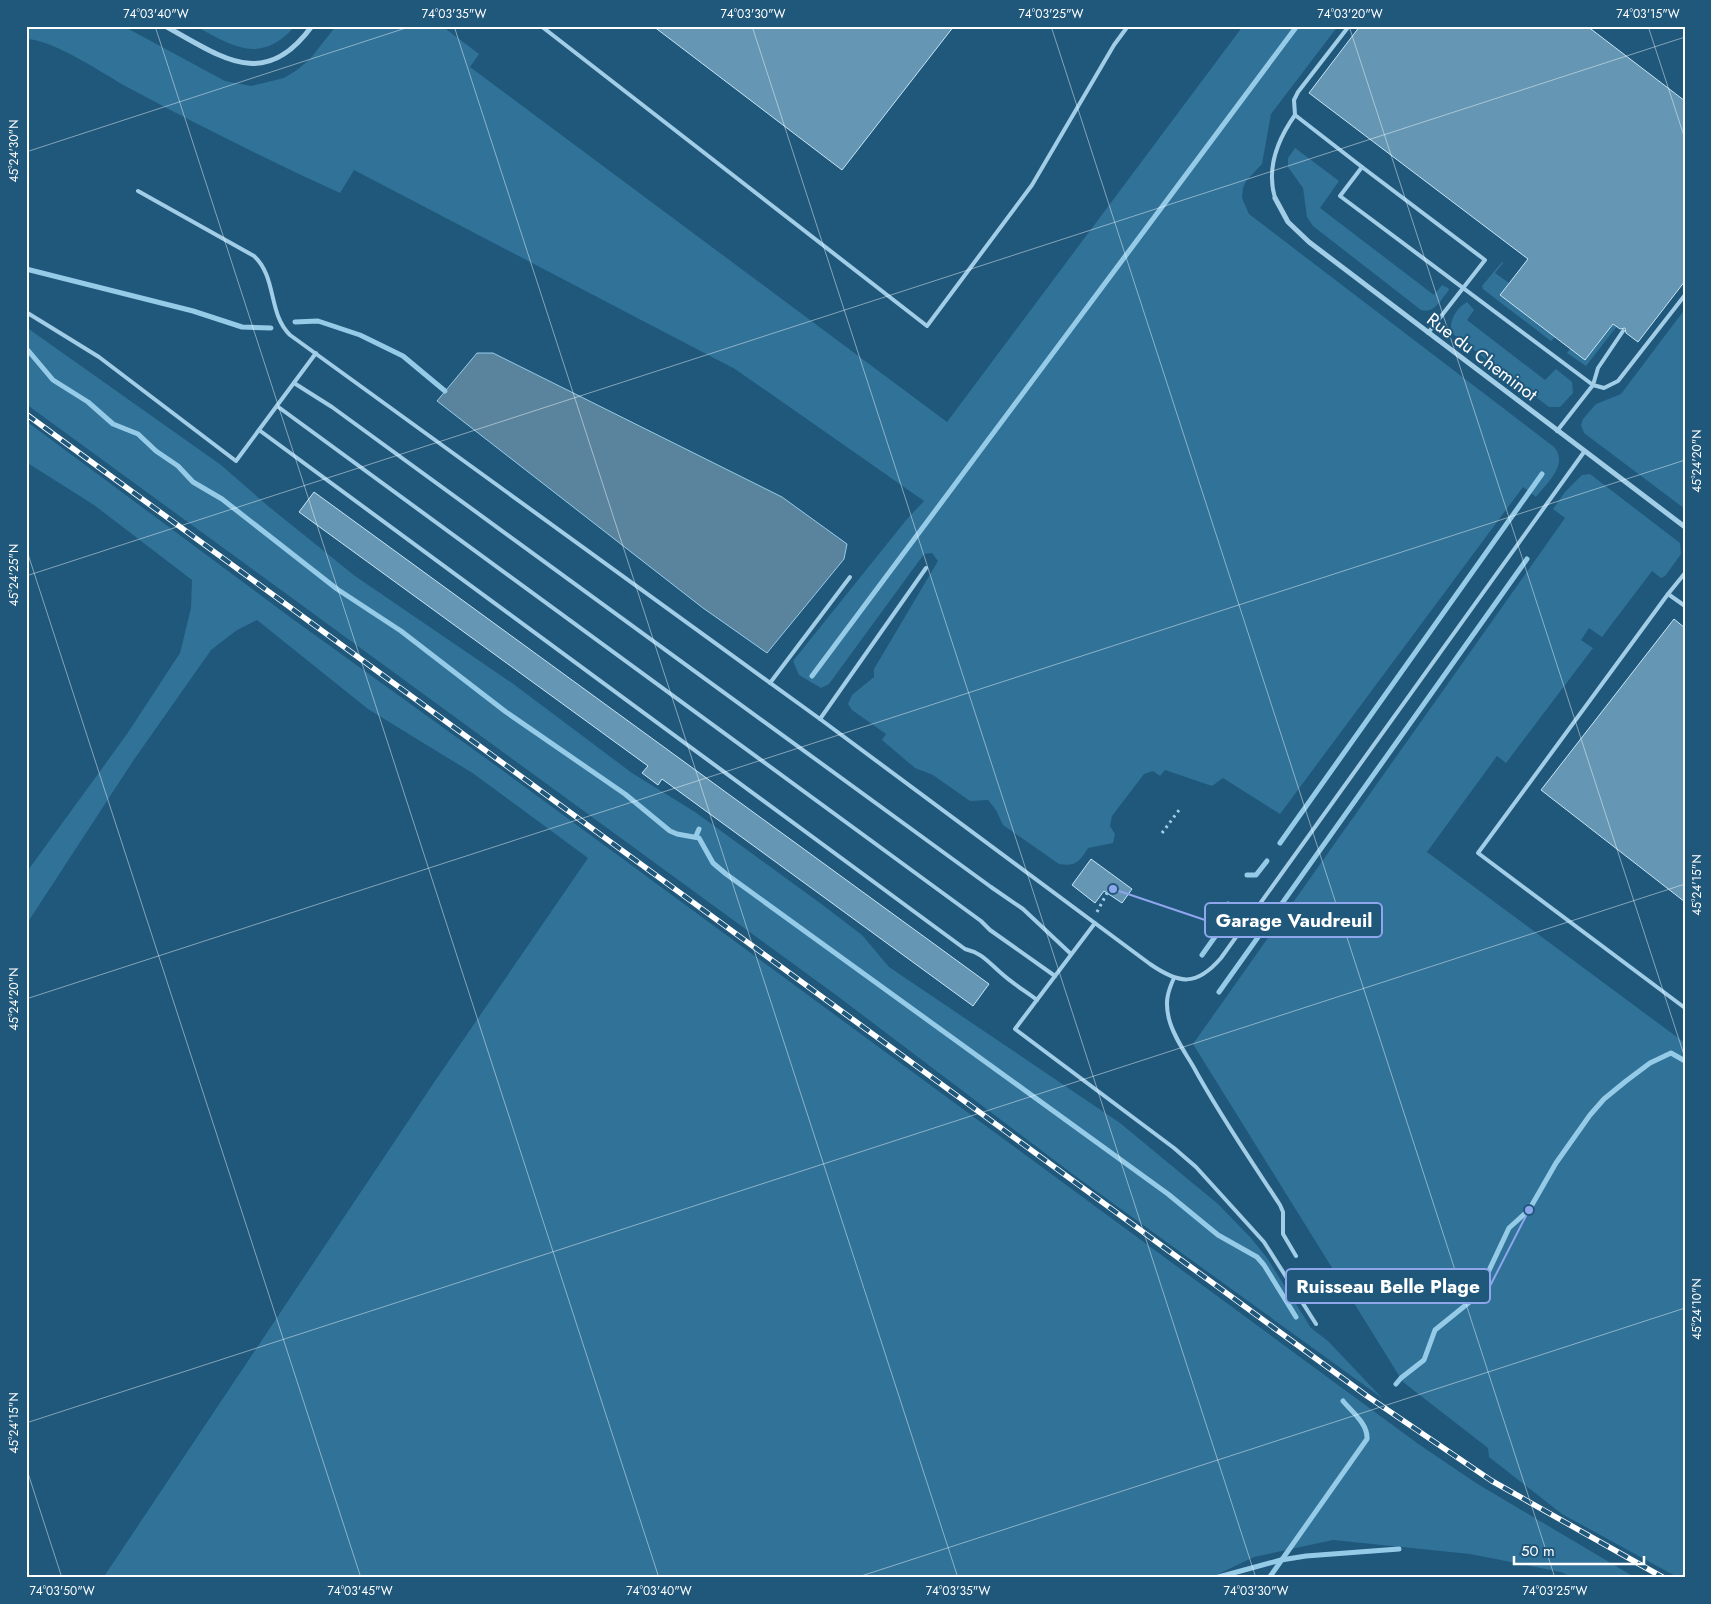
<svg xmlns="http://www.w3.org/2000/svg" width="1711" height="1604" font-family="Jost,sans-serif">
<style>
.green{fill:#307298}
.water{fill:#5a849e;stroke:#96cbe8}
.lines{fill:none;stroke-linecap:round;stroke-linejoin:round}
.stream{stroke:#96cbe8;stroke-width:5}
.building{fill:#6597b4;stroke:#c6e4f5}
.path{stroke:#a2cde7;stroke-width:3;stroke-dasharray:2.5 4;stroke-linecap:butt}
.lane{stroke:#a2cde7;stroke-width:4}
.street{stroke:#a2cde7;stroke-width:5}
.rail-casing{stroke:#fff;stroke-width:5.5}
.rail{stroke:#20587c;stroke-width:4;stroke-dasharray:11;stroke-linecap:butt}
.ticks{fill:none;stroke:#fff;stroke-width:1;stroke-opacity:0.45}
.labels{text-anchor:middle;dominant-baseline:central;stroke-width:4;stroke-linejoin:round;paint-order:stroke}
.street-label{font-size:18px;fill:#fff;stroke:#20587c}
.leader{fill:none;stroke:#8ea6ec;stroke-width:2}
.callout-dot{fill:#8ea6ec;stroke:#20587c;stroke-width:2}
.callout{fill:#20587c;stroke:#8ea6ec;stroke-width:2}
.callout-label{font-size:19px;text-anchor:middle;font-weight:bold;fill:#fff}
.neatline{fill:none;stroke:#fff;stroke-width:2}
.ticks-label{font-size:12px;text-anchor:middle;fill:#fff}
</style>
<rect width="100%" height="100%" fill="#20587c"/>
<g class="green">
<path d="M 26,26 L 123,26 L 225,81 L 251,86 L 284,78 L 297,70 L 310,59 L 336,26 L 442,26 L 479,54 L 470,67 L 947,422 L 1243,26 L 1338,26 L 1271,114 L 1262,164 L 1246,181 L 1243,188 L 1242,198 L 1249,214 L 1554,447 C 1569,464 1547,483 1536,497 L 1523,487 L 1280,814 L 1223,778 L 1212,786 L 1165,770 L 1160,776 L 1153,771 L 1144,774 L 1112,816 L 1110,826 L 1115,834 L 1113,843 L 1088,848 C 1080,861 1076,867 1059,864 L 1003,825 L 996,810 L 988,800 L 970,801 L 933,775 L 915,768 L 882,740 L 886,734 L 852,710 L 848,704 L 852,695 L 874,677 L 874,669 L 938,561 L 932,553 L 924,554 L 829,684 L 821,688 L 799,675 L 793,661 L 907,519 L 924,501 L 735,369 L 354,170 L 340,193 C 268,160 198,125 129,88 C 103,74 55,40 26,39 Z"/>
<path d="M 196,26 L 295,26 C 261,65 233,47 196,26 Z"/>
<path d="M 1295,148 L 1339,181 L 1320,208 L 1434,295 L 1442,285 L 1448,288 L 1449,290 C 1441,299 1435,314 1421,310 L 1313,226 L 1307,217 L 1303,188 L 1288,167 L 1288,158 Z"/>
<polygon points="1502,262 1503,263 1495,273 1509,283 1555,337 1551,341 1483,289 1482,286"/>
<path d="M 1467,302 L 1474,310 L 1467,320 L 1545,380 L 1556,369 L 1572,382 L 1573,393 L 1560,407 L 1549,407 L 1454,335 C 1446,324 1456,308 1467,302 Z"/>
<polygon points="1685,309 1685,509 1584,433 1581,425 1583,419 1596,404 1621,394"/>
<polygon points="1613,323 1617,326 1586,366 1567,353 1570,349"/>
<polygon points="26,327 221,465 268,506 355,576 512,683 632,773 695,812 824,906 862,935 889,967 1120,1123 1218,1204 1251,1238 1267,1258 1311,1328 1328,1341 1382,1398 1074,1175 836,995 26,404"/>
<polygon points="26,421 294,620 502,770 1417,1443 1476,1483 1636,1578 1574,1578 1561,1572 1470,1554 1333,1540 1254,1557 1210,1578 103,1578 435,1081 588,858 474,774 368,709 257,620 237,630 211,650 133,761 26,925 26,873 127,734 180,653 191,608 192,580 94,505 26,462"/>
<polygon points="1590,474 1680,543 1681,554 1665,576 1661,578 1652,571 1602,637 1589,628 1581,640 1593,648 1509,759 1506,763 1497,756 1427,852 1685,1043 1685,1578 1679,1578 1562,1514 1489,1457 1488,1448 1403,1382 1193,1044 1565,518 1553,509 1565,492 1582,475"/>
</g>
<polygon class="water" points="477,353 493,353 782,497 847,544 844,559 767,653 703,608 437,401"/>
<g class="lines">
<g class="stream">
<polyline points="26,269 193,311 242,327 271,328"/>
<polyline points="295,322 318,321 360,335 403,356 445,391"/>
<polyline points="26,348 53,380 88,402 113,424 138,434 156,451 178,466 193,482 222,499 337,589 401,631 506,712 625,794 670,831 677,834 699,838 713,863 726,874 1168,1194 1218,1235 1257,1257 1264,1265 1296,1317"/>
<polyline points="812,676 1297,26"/>
<polyline points="696,836 699,829"/>
<polyline points="1280,843 1542,474"/>
<polyline points="1247,875 1256,875 1267,861"/>
<polyline points="1202,955 1229,917 1228,904"/>
<polyline points="1219,992 1527,559"/>
<polyline points="1396,1384 1401,1378 1424,1360 1435,1330 1477,1296 1509,1228 1529,1210 1556,1163 1590,1115 1604,1099 1626,1081 1650,1063 1671,1053 1685,1061"/>
<polyline points="1215,1578 1281,1560 1306,1556 1399,1549"/>
<path d="M 1269,1578 L 1367,1439 C 1368,1424 1352,1412 1343,1401"/>
</g>
</g>
<g class="building">
<polygon points="653,26 954,26 842,170"/>
<polygon points="1360,26 1587,26 1685,101 1685,281 1638,342 1626,333 1625,328 1620,329 1613,324 1585,360 1500,295 1528,259 1309,93"/>
<polygon points="314,492 989,984 973,1006 662,779 658,785 642,773 648,766 299,512"/>
<polygon points="1674,619 1685,628 1685,902 1541,790"/>
<polygon points="1091,859 1132,889 1122,903 1104,891 1095,903 1072,885"/>
</g>
<g class="lines">
<g class="path">
<polyline points="1162,833 1179,810"/>
<polyline points="1097,912 1107,893"/>
</g>
<g class="lane">
<polyline points="541,26 927,326 1032,185 1114,45 1128,26"/>
<polyline points="1295,115 1294,100 1298,92 1349,26"/>
<polyline points="1362,167 1485,260 1428,333"/>
<path d="M 138,191 L 254,256 C 277,277 268,314 290,335 L 820,719 L 1150,964 C 1179,984 1196,987 1221,958 L 1584,452"/>
<path d="M 1275,198 C 1266,168 1278,139 1295,115 L 1362,167 L 1340,196 L 1593,385 L 1557,431"/>
<polyline points="26,312 99,357 236,461 316,353"/>
<polyline points="1623,331 1598,368 1593,385 1604,388 1618,381 1685,295"/>
<polyline points="294,383 332,407 991,887 1023,909 1071,954"/>
<polyline points="277,406 981,921 990,930 1055,976"/>
<path d="M 259,430 L 965,949 C 982,953 988,962 1001,973 C 1012,983 1025,991 1037,1000"/>
<polyline points="1685,573 1668,594 1685,606"/>
<polyline points="1668,594 1478,853 1685,1008"/>
<polyline points="770,683 850,577"/>
<polyline points="820,719 926,568"/>
<polyline points="1095,923 1015,1029 1174,1148 1196,1167 1264,1242 1316,1324"/>
<path d="M 1174,978 C 1167,993 1165,1003 1169,1019 C 1173,1035 1184,1051 1193,1066 C 1219,1114 1250,1159 1280,1205 L 1283,1212 L 1283,1234 L 1296,1256"/>
</g>
<g class="street">
<path d="M 165,26 C 222,57 264,92 312,26"/>
<polyline points="1275,198 1288,222 1309,242 1685,527"/>
</g>
<defs>
<polyline id="rail" points="26,414 1367,1396 1492,1481 1664,1578"/>
</defs>
<use href="#rail" class="rail-casing"/>
<use href="#rail" class="rail"/>
</g>
<path class="ticks" d="M 155,26 L 659,1578M 454,26 L 958,1578M 752,26 L 1256,1578M 1051,26 L 1555,1578M 1349,26 L 1685,1058M 1648,26 L 1685,139M 26,152 L 412,26M 26,548 L 361,1578M 26,576 L 1685,37M 26,999 L 1685,460M 26,1423 L 1685,884M 26,1467 L 62,1578M 855,1578 L 1685,1308"/>
<g class="labels">
<g class="street-label">
<text transform="translate(1482 357) rotate(37)">Rue du Cheminot</text>
</g>
</g>
<path class="leader" d="M1113 889L1205 920M1529 1210L1490 1286"/>
<g class="callout-dot">
<circle cx="1113" cy="889" r="5"/>
<circle cx="1529" cy="1210" r="5"/>
</g>
<g class="callout">
<rect x="1205" y="903" width="177" height="34" rx="5"/>
<rect x="1286" y="1269" width="204" height="34" rx="5"/>
</g>
<g class="callout-label">
<text x="1294" y="927">Garage Vaudreuil</text>
<text x="1388" y="1293">Ruisseau Belle Plage</text>
</g>
<rect width="1711" height="1604" fill="none" stroke="#20587c" stroke-width="55"/>
<path d="M1514 1556v8h130v-8" fill="none" stroke="#ffffff" stroke-width="2.5"/>
<text x="1521" y="1556" font-size="15" fill="#ffffff" stroke="#20587c" stroke-width="4" paint-order="stroke">50 m</text>
<rect x="28" y="28" width="1656" height="1548" class="neatline"/>
<g class="ticks-label">
<text x="156" y="18">74°03'40"W</text>
<text x="454" y="18">74°03'35"W</text>
<text x="753" y="18">74°03'30"W</text>
<text x="1051" y="18">74°03'25"W</text>
<text x="1350" y="18">74°03'20"W</text>
<text x="1648" y="18">74°03'15"W</text>
<text transform="translate(14 151) rotate(-90)" y="4">45°24'30"N</text>
<text transform="translate(1697 461) rotate(-90)" y="4">45°24'20"N</text>
<text transform="translate(14 575) rotate(-90)" y="4">45°24'25"N</text>
<text transform="translate(1697 885) rotate(-90)" y="4">45°24'15"N</text>
<text transform="translate(14 999) rotate(-90)" y="4">45°24'20"N</text>
<text transform="translate(1697 1309) rotate(-90)" y="4">45°24'10"N</text>
<text transform="translate(14 1423) rotate(-90)" y="4">45°24'15"N</text>
<text x="62" y="1595">74°03'50"W</text>
<text x="360" y="1595">74°03'45"W</text>
<text x="659" y="1595">74°03'40"W</text>
<text x="958" y="1595">74°03'35"W</text>
<text x="1256" y="1595">74°03'30"W</text>
<text x="1555" y="1595">74°03'25"W</text>
</g>
</svg>
